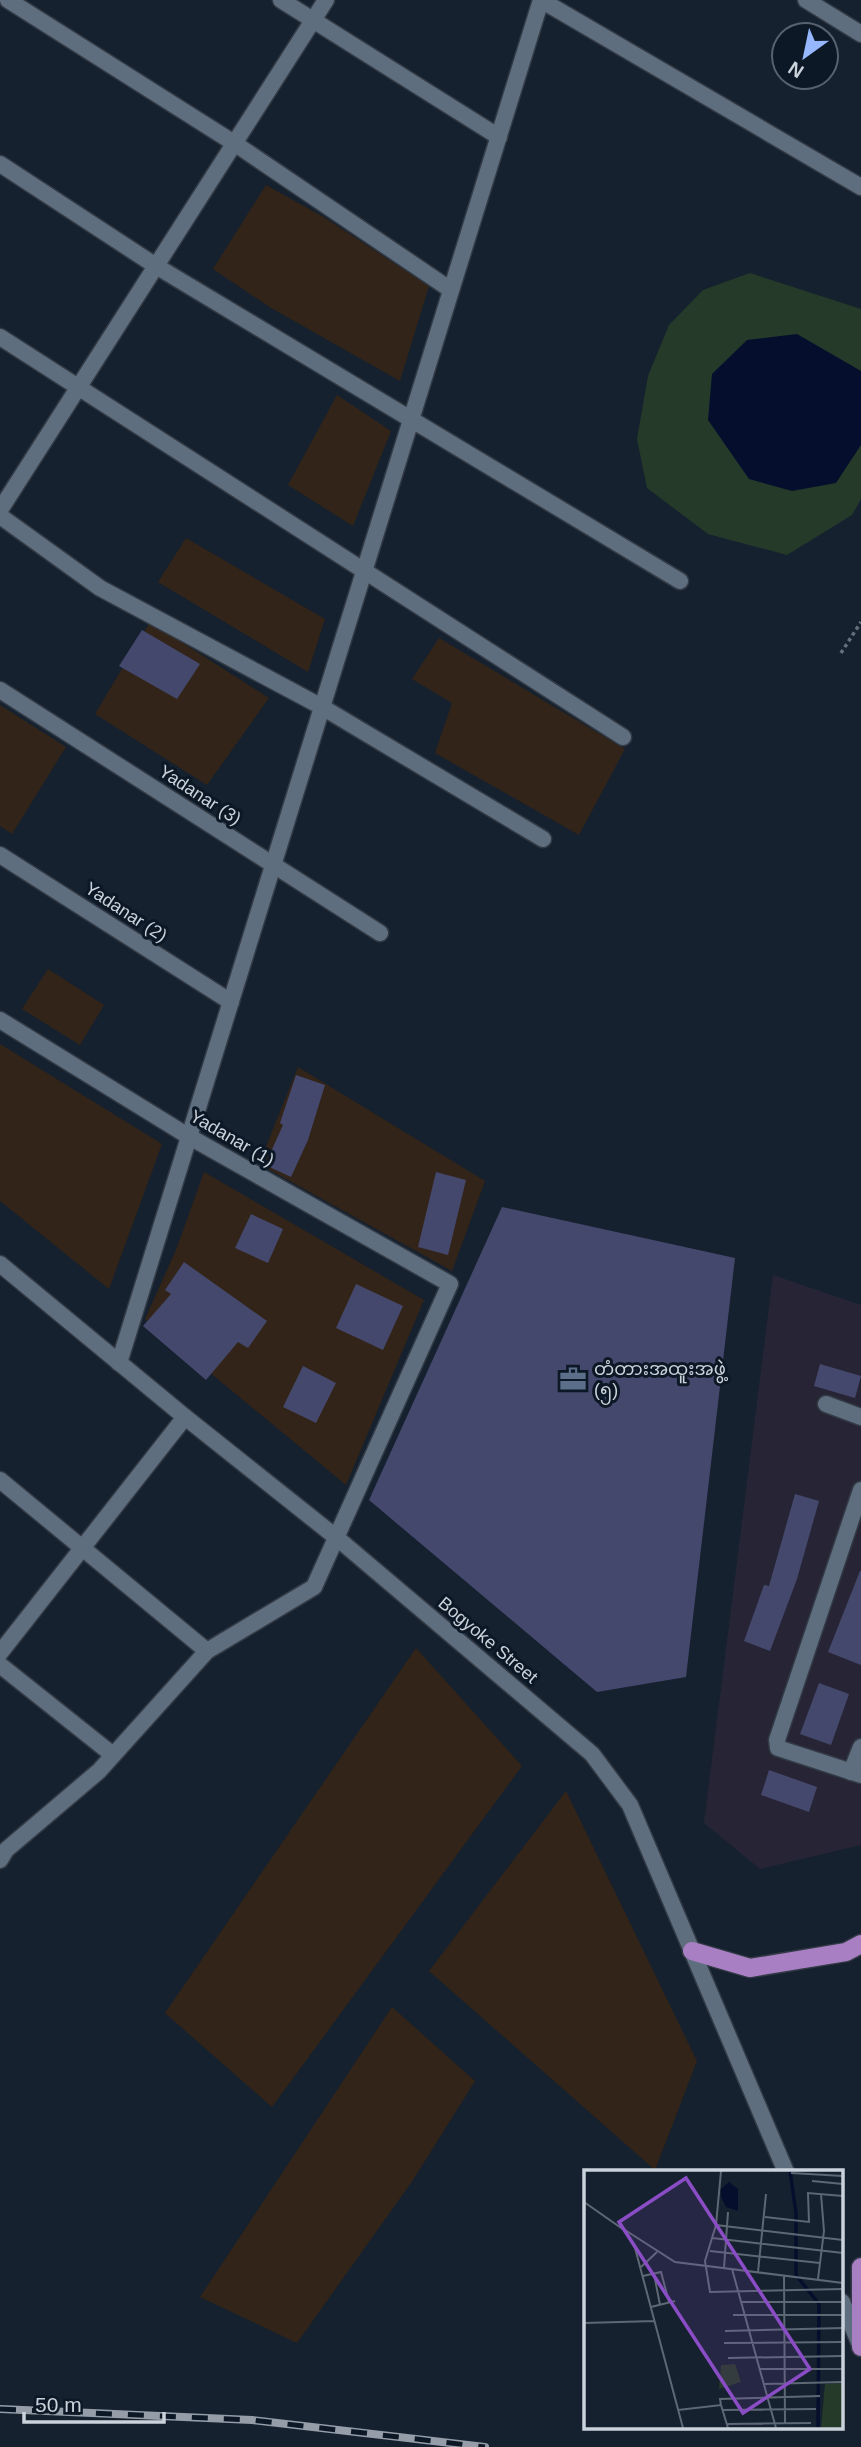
<svg xmlns="http://www.w3.org/2000/svg" width="861" height="2447" font-family="Helvetica,'Noto Sans Myanmar',sans-serif">
<style>
.industrial{fill:#322418}
.education{fill:#272535}
.green{fill:#263a2a}
.water{fill:#050f2d}
.building{fill:#45486d}
.lines{fill:none;stroke-linecap:round;stroke-linejoin:round}
.minor-casing{stroke:#323a45;stroke-width:19}
.primary-casing{stroke:#323a45;stroke-width:21}
.path{stroke:#66707c;stroke-width:3.5;stroke-dasharray:3.5 3.5;stroke-linecap:butt}
.minor{stroke:#5f6e7e;stroke-width:16}
.primary{stroke:#a97fc4;stroke-width:18}
.rail-casing{stroke:#949da8;stroke-width:8}
.rail{stroke:#0c1825;stroke-width:5;stroke-dasharray:16;stroke-linecap:butt}
.labels{text-anchor:middle;dominant-baseline:central;stroke-width:6;stroke-linejoin:round;paint-order:stroke}
.street-label{font-size:18px;fill:#cad2db;stroke:#0c1825}
.poi-label{font-size:18px;fill:#cad2db;stroke:#0c1825;text-anchor:start}
.inset-river{fill:none;stroke:#050f2d;stroke-width:3.5}
.inset-road{fill:none;stroke:#5d6874;stroke-width:2}
.view{fill:#8b4dc5;fill-opacity:0.15;stroke:#8b4dc5;stroke-width:3.5}
.inset-edge{fill:none;stroke:#cad2db;stroke-width:3.5}
</style>
<rect width="100%" height="100%" fill="#15212f"/>
<g class="industrial">
<polygon points="266,185 322,216 429,286 400,381 271,308 213,269"/>
<polygon points="337,395 391,431 353,526 288,485"/>
<polygon points="186,538 325,619 308,672 158,582"/>
<polygon points="150,622 269,698 207,785 95,714"/>
<polygon points="439,638 625,749 579,835 435,753 452,703 412,679"/>
<polygon points="0,705 66,747 12,834 0,826"/>
<polygon points="48,969 104,1005 80,1045 22,1009"/>
<polygon points="0,1044 162,1144 109,1289 0,1201"/>
<polygon points="298,1067 485,1181 452,1271 259,1164"/>
<polygon points="204,1172 424,1300 346,1485 145,1319 176,1250"/>
<polygon points="416,1648 522,1766 272,2107 165,2013"/>
<polygon points="566,1791 697,2061 655,2170 429,1971"/>
<polygon points="392,2007 475,2081 413,2180 297,2343 200,2297"/>
</g>
<polygon class="education" points="773,1275 861,1305 861,1845 760,1869 704,1823"/>
<polygon class="green" points="750,273 861,309 861,499 852,515 787,555 708,534 647,488 637,439 648,376 669,325 703,290"/>
<polygon class="water" points="797,334 861,371 861,445 836,483 792,491 749,479 708,420 712,374 747,340"/>
<g class="building">
<polygon points="142,630 200,664 177,699 119,666"/>
<polygon points="296,1075 325,1085 308,1140 291,1177 265,1165 283,1125 280,1123"/>
<polygon points="436,1172 466,1180 448,1255 418,1247"/>
<polygon points="502,1207 735,1258 686,1677 597,1692 369,1500"/>
<polygon points="251,1214 283,1229 268,1263 235,1248"/>
<polygon points="184,1262 267,1321 248,1348 238,1342 206,1380 143,1326 171,1294 165,1290"/>
<polygon points="356,1284 403,1306 383,1350 336,1328"/>
<polygon points="820,1364 861,1376 855,1398 814,1386"/>
<polygon points="303,1366 336,1383 316,1423 283,1407"/>
<polygon points="795,1494 819,1501 797,1579 770,1651 744,1641 764,1585 769,1586"/>
<polygon points="860,1571 861,1571 861,1665 828,1652"/>
<polygon points="819,1683 849,1694 831,1745 800,1734"/>
<polygon points="769,1770 817,1787 809,1812 761,1795"/>
</g>
<g class="lines">
<defs>
<g id="minor">
<polyline points="8,0 234,143 451,290"/>
<polyline points="281,0 499,137"/>
<polyline points="806,0 861,34"/>
<polyline points="0,164 156,266 680,581"/>
<polyline points="0,337 623,737"/>
<polyline points="0,510 326,0"/>
<polyline points="0,516 100,588 322,707 543,839"/>
<polyline points="0,690 380,933"/>
<polyline points="0,855 231,1002"/>
<polyline points="0,1020 188,1136 450,1284 314,1587 207,1651 99,1771 6,1850 0,1860"/>
<polyline points="0,1264 185,1417 337,1538 592,1754 630,1805 786,2172"/>
<polyline points="119,1363 541,0 861,187"/>
<polyline points="826,1404 861,1417"/>
<polyline points="0,1480 207,1651"/>
<polyline points="861,1490 777,1740 778,1748 861,1775"/>
<polyline points="0,1653 185,1417"/>
<polyline points="0,1665 113,1755"/>
<polyline points="851,1772 861,1747"/>
<polyline points="842,2302 859,2342"/>
</g>
<g id="primary">
<polyline points="692,1951 750,1968 846,1952 861,1944"/>
<polyline points="861,2267 861,2347"/>
</g>
</defs>
<use href="#minor" class="minor-casing"/>
<use href="#primary" class="primary-casing"/>
<polyline class="path" points="841,653 861,622"/>
<use href="#minor" class="minor"/>
<use href="#primary" class="primary"/>
<defs>
<polyline id="rail" points="0,2409 252,2420 485,2447"/>
</defs>
<use href="#rail" class="rail-casing"/>
<use href="#rail" class="rail"/>
</g>
<defs>
<symbol id="office-bare" viewBox="-9 -9 18 18"><path d="M-6-3h4V-5.5h4V-3h4V5H-6ZM-1-4.5V-3h2v-1.5ZM-6 0V1H6V0Z" fill="#5c6f8a" stroke="#0c1825" stroke-width="2.5" paint-order="stroke"/></symbol>
</defs>
<g fill-rule="evenodd">
<use href="#office-bare" x="554" y="1360" width="38" height="38"/>
</g>
<g class="labels">
<g class="street-label">
<text transform="translate(200 795) rotate(33)">Yadanar (3)</text>
<text transform="translate(126 912) rotate(33)">Yadanar (2)</text>
<text transform="translate(232 1138) rotate(30)">Yadanar (1)</text>
<text transform="translate(488 1640) rotate(40)">Bogyoke Street</text>
</g>
<g class="poi-label">
<text x="594" y="1369">တံတားအထူးအဖွဲ့<tspan x="594" dy="21">(၅)</tspan></text>
</g>
</g>
<g transform="translate(584 2170)">
<rect width="259" height="259" fill="#15212f"/>
<path d="M 151,194 L 157,212 L 135,219 L 137,195 ZM 259,213 L 259,258 L 237,258 L 241,214 Z" fill="#263a2a"/>
<path d="M 145,12 L 154,19 L 154,41 L 142,37 L 137,27 L 137,19 Z" fill="#050f2d"/>
<path class="inset-river" d="M 206,1 L 212,43 L 212,105 L 235,134 L 234,258"/>
<path class="inset-road" d="M 137,1 L 132,55 L 121,91 L 126,122 L 259,119M 207,3 L 259,6M 228,11 L 259,14M 0,32 L 40,60 L 51,78 L 99,258M 181,47 L 225,52 L 224,23 L 259,26M 132,55 L 259,70M 41,60 L 91,92 L 259,113M 128,68 L 259,83M 126,81 L 236,93M 57,97 L 73,82M 140,98 L 144,42M 148,99 L 192,258M 174,102 L 182,24M 70,104 L 76,135M 200,105 L 201,253M 59,106 L 77,102 L 85,132M 234,109 L 240,61 L 237,24M 157,132 L 259,132M 67,137 L 91,131M 149,145 L 259,145M 0,153 L 71,151M 141,161 L 259,158M 140,173 L 259,172M 144,188 L 259,186M 176,199 L 259,199M 180,214 L 259,212M 137,235 L 136,229 L 236,226M 94,240 L 137,235 L 144,258M 138,240 L 232,239M 143,254 L 227,253"/>
<path class="view" d="M 102,8 L 226,199 L 159,243 L 35,52 Z"/>
<rect width="259" height="259" class="inset-edge"/>
</g>
<g transform="translate(805 56) rotate(213)"><circle r="33" fill="#0c1825" stroke="#58626e" stroke-width="2"/>
<path d="M0-5L12 26L0 18L-12 26Z" fill="#96b6fd"/>
<text y="-10" font-size="19" font-weight="bold" text-anchor="middle" fill="#cad2db">N</text>
</g>
<path d="M24 2412v10h140v-10" fill="none" stroke="#cad2db" stroke-width="3.5"/>
<text x="35" y="2412" font-size="21" fill="#cad2db" stroke="#0c1825" stroke-width="5" paint-order="stroke">50 m</text>
</svg>
